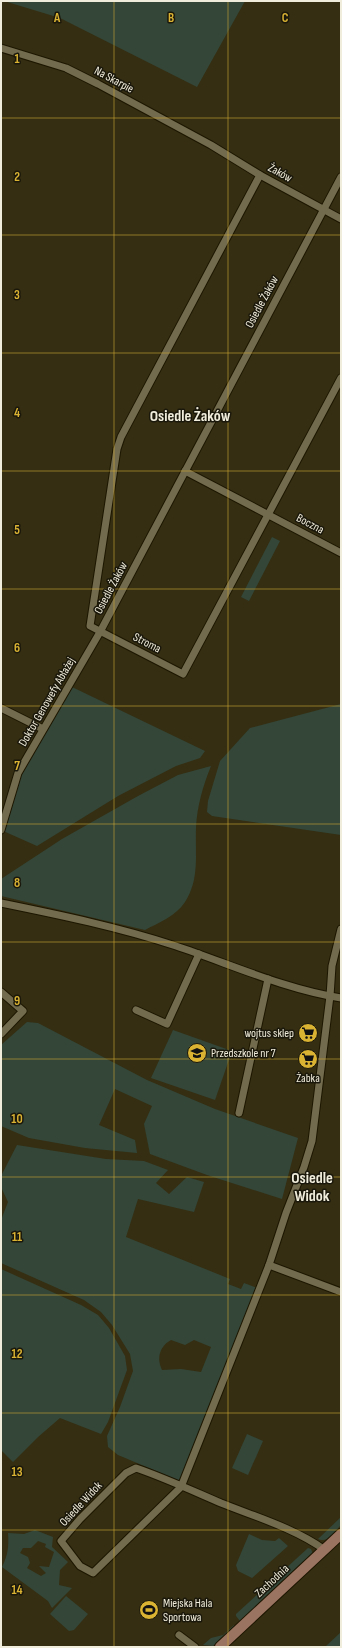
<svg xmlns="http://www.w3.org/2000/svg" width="342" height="1648" font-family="'Sofia Sans Condensed',sans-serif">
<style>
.green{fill:#334638;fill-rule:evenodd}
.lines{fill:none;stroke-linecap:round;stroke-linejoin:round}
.street-casing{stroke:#1d1600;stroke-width:9}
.secondary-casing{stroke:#1d1600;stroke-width:12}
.street{stroke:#726b4d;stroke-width:7}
.secondary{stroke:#9b7361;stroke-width:10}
.grid{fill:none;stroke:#dab333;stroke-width:1;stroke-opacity:0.55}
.labels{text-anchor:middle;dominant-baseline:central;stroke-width:3;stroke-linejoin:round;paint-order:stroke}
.street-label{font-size:12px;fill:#f1eddc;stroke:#1a170b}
.poi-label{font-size:12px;fill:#f1eddc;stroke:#1a170b;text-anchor:start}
.district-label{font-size:16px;font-weight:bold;fill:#f1eddc;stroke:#1a170b}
.grid-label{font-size:13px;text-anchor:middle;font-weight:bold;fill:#dab333;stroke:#1a170b;stroke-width:3;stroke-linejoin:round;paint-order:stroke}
</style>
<rect width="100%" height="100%" fill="#352e12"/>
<g class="green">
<polygon points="4,1 245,1 197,87 60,18"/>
<polygon points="272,537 280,541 249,601 241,597"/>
<polygon points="72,687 205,751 200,758 176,766 118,796 37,846 1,830 1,824 14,771 22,774"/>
<polygon points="341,704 341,835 212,816 207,812 208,801 220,761 250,728"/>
<path d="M 211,766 C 203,786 197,806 196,828 C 195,854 200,879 185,902 C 176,916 158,923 145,930 L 1,896 L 1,879 L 62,839 L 138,796 L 178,775 Z"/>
<polygon points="27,1022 38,1023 147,1080 215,1109 298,1138 282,1199 207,1175 150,1154 144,1124 152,1106 115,1089 99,1125 135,1140 137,1153 85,1148 29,1138 1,1126 1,1045"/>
<polygon points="173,1030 232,1051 215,1100 151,1078"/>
<path d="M 17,1145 L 106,1159 L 144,1161 L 168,1170 L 156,1183 L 169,1194 L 187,1177 L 204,1182 L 194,1212 L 138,1199 L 126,1237 L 230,1279 L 228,1284 L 241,1289 L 244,1283 L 257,1288 L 180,1481 L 118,1455 L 108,1447 L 107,1436 L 120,1407 L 133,1371 L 130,1354 L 112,1325 L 101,1312 L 84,1300 L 1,1263 L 1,1220 L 8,1202 L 1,1187 L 1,1176 ZM 171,1340 L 185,1345 L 194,1340 L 211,1347 L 201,1372 L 181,1369 L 162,1370 C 156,1358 160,1346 171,1340 Z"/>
<polygon points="1,1269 81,1305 98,1315 109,1328 125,1356 127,1370 108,1422 101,1434 60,1418 38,1437 13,1462 1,1450"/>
<polygon points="247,1434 263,1441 248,1475 232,1468"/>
<path d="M 341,1517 L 341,1525 C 335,1531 327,1544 318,1539 Z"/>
<path d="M 35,1530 L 53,1537 L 52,1547 L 68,1562 L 60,1570 L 59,1585 L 72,1588 L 52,1608 L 48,1601 L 2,1567 C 8,1555 9,1546 8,1533 L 24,1534 ZM 38,1541 L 46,1544 L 45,1547 L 54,1552 L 49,1567 L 39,1566 L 46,1573 L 41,1576 L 27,1568 L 30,1563 L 28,1557 L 20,1553 L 23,1548 L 31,1548 Z"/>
<polygon points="249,1534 262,1540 275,1541 279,1538 288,1546 252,1578 238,1571 236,1565"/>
<polygon points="308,1548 311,1549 313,1554 240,1621 236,1616 236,1614"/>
<polygon points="66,1596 88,1614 74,1630 69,1631 50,1614"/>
<polygon points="234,1625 234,1627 213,1646 203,1645 211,1638 223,1635"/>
<polygon points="341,1632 341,1647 325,1647"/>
</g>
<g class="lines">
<defs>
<g id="street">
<polyline points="1,48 66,68 98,84 211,145 260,175 341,219"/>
<polyline points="260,175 121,437 117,449 90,626 183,674 341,378"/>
<polyline points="185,471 341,553"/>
<polyline points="1,708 43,729"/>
<polyline points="1,830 18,773 100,632 341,177"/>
<path d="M 1,903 C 60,915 118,927 176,946 C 230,964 284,989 341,998"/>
<polyline points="341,929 332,966 330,996 312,1141 304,1167 286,1213 269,1265 341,1292"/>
<polyline points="1,992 23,1011 1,1034"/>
<polyline points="136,1010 167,1024 199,954"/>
<polyline points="239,1113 268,979"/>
<path d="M 269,1265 L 181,1487 L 93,1573 L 80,1566 L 61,1541 L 80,1519 L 126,1473 L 136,1468 C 165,1478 193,1491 221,1503 C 256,1517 294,1528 325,1550"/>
<polyline points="179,1635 195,1647"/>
</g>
<polyline id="secondary" points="220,1647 341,1534"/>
</defs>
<use href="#street" class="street-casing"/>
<use href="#secondary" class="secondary-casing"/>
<use href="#street" class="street"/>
<use href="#secondary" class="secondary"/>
</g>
<path class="grid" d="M 114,1 L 114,1647M 228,1 L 228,1647M 1,118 L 341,118M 1,235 L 341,235M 1,353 L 341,353M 1,471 L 341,471M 1,589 L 341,589M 1,706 L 341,706M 1,824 L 341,824M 1,942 L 341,942M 1,1059 L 341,1059M 1,1177 L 341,1177M 1,1295 L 341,1295M 1,1413 L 341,1413M 1,1530 L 341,1530"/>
<defs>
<symbol id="supermarket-disc" viewBox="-11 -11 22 22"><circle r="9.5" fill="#dab333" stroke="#1a170b"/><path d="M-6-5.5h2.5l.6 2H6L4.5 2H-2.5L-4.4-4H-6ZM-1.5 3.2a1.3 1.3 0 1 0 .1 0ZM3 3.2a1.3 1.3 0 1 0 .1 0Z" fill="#111"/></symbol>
<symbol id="school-disc" viewBox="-11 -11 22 22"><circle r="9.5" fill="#dab333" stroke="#1a170b"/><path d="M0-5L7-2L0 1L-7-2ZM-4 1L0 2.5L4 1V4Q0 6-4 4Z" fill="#111"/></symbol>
<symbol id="stadium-disc" viewBox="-11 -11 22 22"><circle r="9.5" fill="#dab333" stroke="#1a170b"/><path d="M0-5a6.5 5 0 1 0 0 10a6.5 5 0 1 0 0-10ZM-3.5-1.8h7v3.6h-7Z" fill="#111"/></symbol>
</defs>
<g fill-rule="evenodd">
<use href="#supermarket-disc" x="297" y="1022" width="22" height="22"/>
<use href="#school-disc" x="186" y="1042" width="22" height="22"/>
<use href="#supermarket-disc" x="297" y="1048" width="22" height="22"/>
<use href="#stadium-disc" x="138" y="1599" width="22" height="22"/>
</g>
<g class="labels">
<g class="street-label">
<text transform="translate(114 80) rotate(28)">Na Skarpie</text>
<text transform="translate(280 173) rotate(29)">Żaków</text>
<text transform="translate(262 302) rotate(-62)">Osiedle Żaków</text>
<text transform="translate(310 524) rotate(28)">Boczna</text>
<text transform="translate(111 588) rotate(-62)">Osiedle Żaków</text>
<text transform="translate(147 643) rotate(27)">Stroma</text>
<text transform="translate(47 702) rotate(-60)">Doktor Genowefy Abłażej</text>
<text transform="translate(81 1504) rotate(-47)">Osiedle Widok</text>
<text transform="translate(272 1581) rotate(-43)">Zachodnia</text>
</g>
<g class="poi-label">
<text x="294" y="1033" text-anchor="end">wojtus sklep</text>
<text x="211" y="1053">Przedszkole nr 7</text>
<text x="308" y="1078" text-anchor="middle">Żabka</text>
<text x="163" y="1603">Miejska Hala<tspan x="163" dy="14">Sportowa</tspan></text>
</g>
<g class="district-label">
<text x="190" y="416">Osiedle Żaków</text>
<text x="312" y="1178">Osiedle<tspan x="312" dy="18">Widok</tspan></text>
</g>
</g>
<g class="grid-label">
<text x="57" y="22">A</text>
<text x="171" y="22">B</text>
<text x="285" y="22">C</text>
<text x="17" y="63">1</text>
<text x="17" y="181">2</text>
<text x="17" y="299">3</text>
<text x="17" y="417">4</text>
<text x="17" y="534">5</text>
<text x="17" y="652">6</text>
<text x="17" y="770">7</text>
<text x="17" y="887">8</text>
<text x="17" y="1005">9</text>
<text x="17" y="1123">10</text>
<text x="17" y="1241">11</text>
<text x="17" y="1358">12</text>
<text x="17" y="1476">13</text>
<text x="17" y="1594">14</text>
</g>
<rect width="342" height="1648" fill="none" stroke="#f1eddc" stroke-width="4"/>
</svg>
